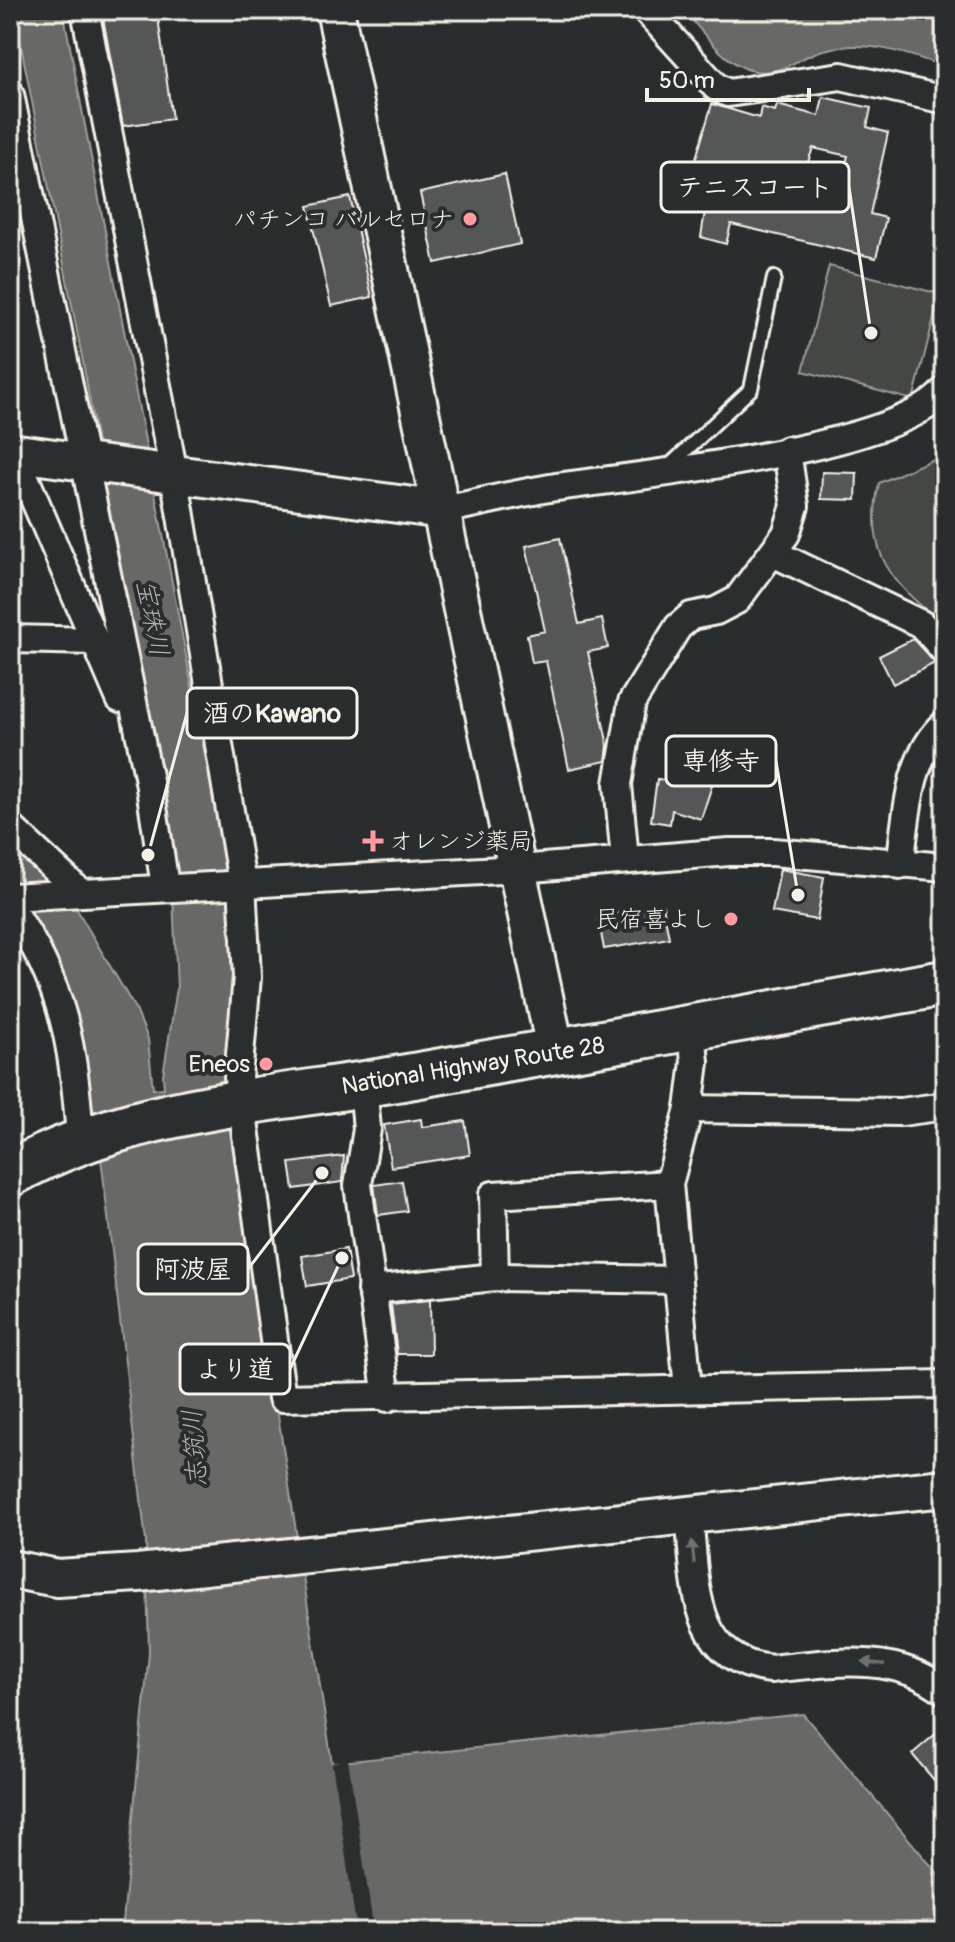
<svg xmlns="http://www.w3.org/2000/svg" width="955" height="1942" font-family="Pangolin,'Klee One',sans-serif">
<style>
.green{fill:#444645;stroke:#9c9c96;stroke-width:2}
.water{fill:#676866;stroke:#9f9f9a;stroke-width:2}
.pier{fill:#2a2d2e}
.building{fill:#555756;stroke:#f4f1e8;stroke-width:2;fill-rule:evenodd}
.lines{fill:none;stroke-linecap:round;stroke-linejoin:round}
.lane-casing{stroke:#f4f1e8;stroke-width:18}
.street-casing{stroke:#f4f1e8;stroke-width:32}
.secondary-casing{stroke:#f4f1e8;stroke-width:42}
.highway-casing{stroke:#f4f1e8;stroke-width:50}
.lane{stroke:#2a2d2e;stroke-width:12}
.street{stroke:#2a2d2e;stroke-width:26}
.secondary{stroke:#2a2d2e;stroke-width:36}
.highway{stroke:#2a2d2e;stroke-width:44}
.oneway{fill:#71726f}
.poi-dot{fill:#ff9aa2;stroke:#2a2d2e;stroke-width:3}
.labels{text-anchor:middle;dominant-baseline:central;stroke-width:8;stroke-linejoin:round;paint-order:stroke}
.poi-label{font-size:24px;fill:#f4f1e8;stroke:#2a2d2e;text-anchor:end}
.street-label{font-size:24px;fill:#f4f1e8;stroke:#2a2d2e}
.water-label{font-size:26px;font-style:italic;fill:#b5b3ae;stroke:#2a2d2e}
.leader{fill:none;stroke:#f4f1e8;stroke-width:3}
.callout-dot{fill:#f4f1e8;stroke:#2a2d2e;stroke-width:3}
.callout{fill:#2a2d2e;stroke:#f4f1e8;stroke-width:3}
.callout-label{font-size:26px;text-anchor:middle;font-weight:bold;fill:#f4f1e8}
</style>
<rect width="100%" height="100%" fill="#2a2d2e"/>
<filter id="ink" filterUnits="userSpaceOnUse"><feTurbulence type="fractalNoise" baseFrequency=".0125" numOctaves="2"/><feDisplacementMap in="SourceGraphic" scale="16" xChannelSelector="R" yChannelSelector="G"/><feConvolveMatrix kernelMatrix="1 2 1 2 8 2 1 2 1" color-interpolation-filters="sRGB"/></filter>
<g filter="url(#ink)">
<g class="green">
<polygon points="829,266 940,294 913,400 803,371"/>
<path d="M 945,454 L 945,605 L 930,613 C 883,576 866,543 879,483 Z"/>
</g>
<g class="water">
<polygon points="14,10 63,10 232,897 241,967 232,1075 238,1191 275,1396 332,1763 803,1714 945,1882 945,1932 122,1932 149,1653 146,1542 102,1166 86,1062 10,890 10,834 72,901 137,1012 148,1039 153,1089 164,1088 163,1075 177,988 172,873 83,362"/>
<path d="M 684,10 L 945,10 L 945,67 C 907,53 865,39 824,50 C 806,54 790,68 772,71 C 733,79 705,34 684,10 Z"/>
</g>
<polygon class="pier" points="348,1759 374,1932 357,1932 332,1763"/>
<g class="building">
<polygon points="157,10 172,119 123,126 103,18"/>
<path d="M 823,97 L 871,108 L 867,127 L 888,133 L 870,214 L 886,218 L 876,258 L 731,224 L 726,244 L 701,237 L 706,205 L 696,204 L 701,193 L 694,190 L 698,179 L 691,175 L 712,104 L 759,118 L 761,107 L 775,111 L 777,105 L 819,116 ZM 813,148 L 848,156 L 839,188 L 802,179 Z"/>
<polygon points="505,174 520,244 435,263 420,193"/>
<polygon points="350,197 372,297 331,306 308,206"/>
<polygon points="822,472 857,473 856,500 821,499"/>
<polygon points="560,538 579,624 602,619 608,648 588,652 608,746 606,761 569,769 546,661 532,663 527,635 545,631 526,546"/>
<polygon points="913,639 935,663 893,684 879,656"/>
<polygon points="701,761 718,767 701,819 672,810 670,824 651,821 657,779 693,784"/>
<polygon points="780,869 824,877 817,920 772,912"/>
<polygon points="663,906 669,938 604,949 598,917"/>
<polygon points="421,1119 422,1127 465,1121 470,1155 391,1167 384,1125"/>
<polygon points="344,1156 342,1182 294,1189 290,1163"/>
<polygon points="402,1181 407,1211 378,1215 374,1185"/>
<polygon points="346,1249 351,1279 307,1286 302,1256"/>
<polygon points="430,1300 431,1354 397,1354 391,1304"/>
<polygon points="945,1726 945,1793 912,1754"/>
</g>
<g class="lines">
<defs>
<polyline id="lane" points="667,468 751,389 774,278"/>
<g id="street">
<polyline points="85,10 174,474 242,883 247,977 238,1077 282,1398 945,1384"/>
<polyline points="646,10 716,87 728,93 841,76 945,100"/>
<polyline points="10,94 149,781 165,886"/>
<polyline points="14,452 120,699"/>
<path d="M 443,510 C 478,503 514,494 550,488 C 632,476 899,450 945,390"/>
<polyline points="773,553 921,624 945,651"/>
<polyline points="10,639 95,641"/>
<polyline points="10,827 80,892"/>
<polyline points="625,860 618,784 632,702 678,627 691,616 716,611 737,600 786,534 795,506 787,450"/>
<path d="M 900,865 C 907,817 907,758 945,724"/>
<polyline points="10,897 519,869 729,852 773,852 945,867"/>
<path d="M 10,907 C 64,984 74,1047 80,1139"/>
<polyline points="363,1085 367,1129 358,1185 387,1398"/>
<polyline points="689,1109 901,1112 945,1106"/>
<polyline points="495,1277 493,1195 669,1184"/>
<polyline points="371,1290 495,1277 677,1280"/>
<polyline points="688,1389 669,1184 689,1109 695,1062 692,1030"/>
<path d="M 689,1514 C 696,1577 689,1660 771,1669 C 830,1663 895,1651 945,1691"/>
</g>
<g id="secondary">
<polyline points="335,10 556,1053"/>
<polyline points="10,452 443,510"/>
<polyline points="10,1569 57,1578 138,1573 945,1488"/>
</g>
<path id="highway" d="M 10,1174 C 129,1107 270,1101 402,1078 C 583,1048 764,1016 945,983"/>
</defs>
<use href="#lane" class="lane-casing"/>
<use href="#street" class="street-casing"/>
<use href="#secondary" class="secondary-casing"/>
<use href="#highway" class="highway-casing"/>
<use href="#lane" class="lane"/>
<use href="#street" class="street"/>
<use href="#secondary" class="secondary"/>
<use href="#highway" class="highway"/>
</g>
<defs><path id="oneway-solid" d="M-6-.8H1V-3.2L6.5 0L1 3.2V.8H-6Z" transform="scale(2)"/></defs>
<g class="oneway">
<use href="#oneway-solid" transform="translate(693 1552) rotate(-96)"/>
<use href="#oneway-solid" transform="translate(873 1663) rotate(-173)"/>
</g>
</g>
<g class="poi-dot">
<circle cx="470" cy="219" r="8"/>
<path d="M369 829h8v8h8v8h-8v8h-8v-8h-8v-8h8z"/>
<circle cx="731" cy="919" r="8"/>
<circle cx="266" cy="1064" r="8"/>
</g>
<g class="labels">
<g class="poi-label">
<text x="454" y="219">パチンコ バルセロナ</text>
<text x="389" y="841" text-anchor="start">オレンジ薬局</text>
<text x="715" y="919">民宿喜よし</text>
<text x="250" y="1064">Eneos</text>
</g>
<g class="street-label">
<text transform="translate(473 1066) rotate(-9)">National Highway Route 28</text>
</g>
<g class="water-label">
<text transform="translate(152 618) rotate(79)">宝珠川</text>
<text transform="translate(195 1448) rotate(-94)">志筑川</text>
</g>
</g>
<path class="leader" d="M871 333L849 187M148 855L187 713M798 895L776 761M322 1173L248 1269M342 1258L290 1369"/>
<g class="callout-dot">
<circle cx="871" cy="333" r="8"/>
<circle cx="148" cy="855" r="8"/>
<circle cx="798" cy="895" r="8"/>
<circle cx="322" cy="1173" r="8"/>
<circle cx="342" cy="1258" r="8"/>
</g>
<g class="callout">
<rect x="661" y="162" width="188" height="50" rx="8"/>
<rect x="187" y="688" width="170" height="50" rx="8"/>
<rect x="666" y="736" width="110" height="50" rx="8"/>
<rect x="138" y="1244" width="110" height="50" rx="8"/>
<rect x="180" y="1344" width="110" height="50" rx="8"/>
</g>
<g class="callout-label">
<text x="755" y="196">テニスコート</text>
<text x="272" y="722">酒のKawano</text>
<text x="721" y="770">専修寺</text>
<text x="193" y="1278">阿波屋</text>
<text x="235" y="1378">より道</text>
</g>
<rect width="955" height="1942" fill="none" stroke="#2a2d2e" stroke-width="40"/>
<rect x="20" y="20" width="915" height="1902" fill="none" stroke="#f4f1e8" stroke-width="3" filter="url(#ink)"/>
<path d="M647 88v12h162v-12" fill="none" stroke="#f4f1e8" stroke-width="4"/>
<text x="659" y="88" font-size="24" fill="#f4f1e8" stroke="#2a2d2e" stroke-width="6" paint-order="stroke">50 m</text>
</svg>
